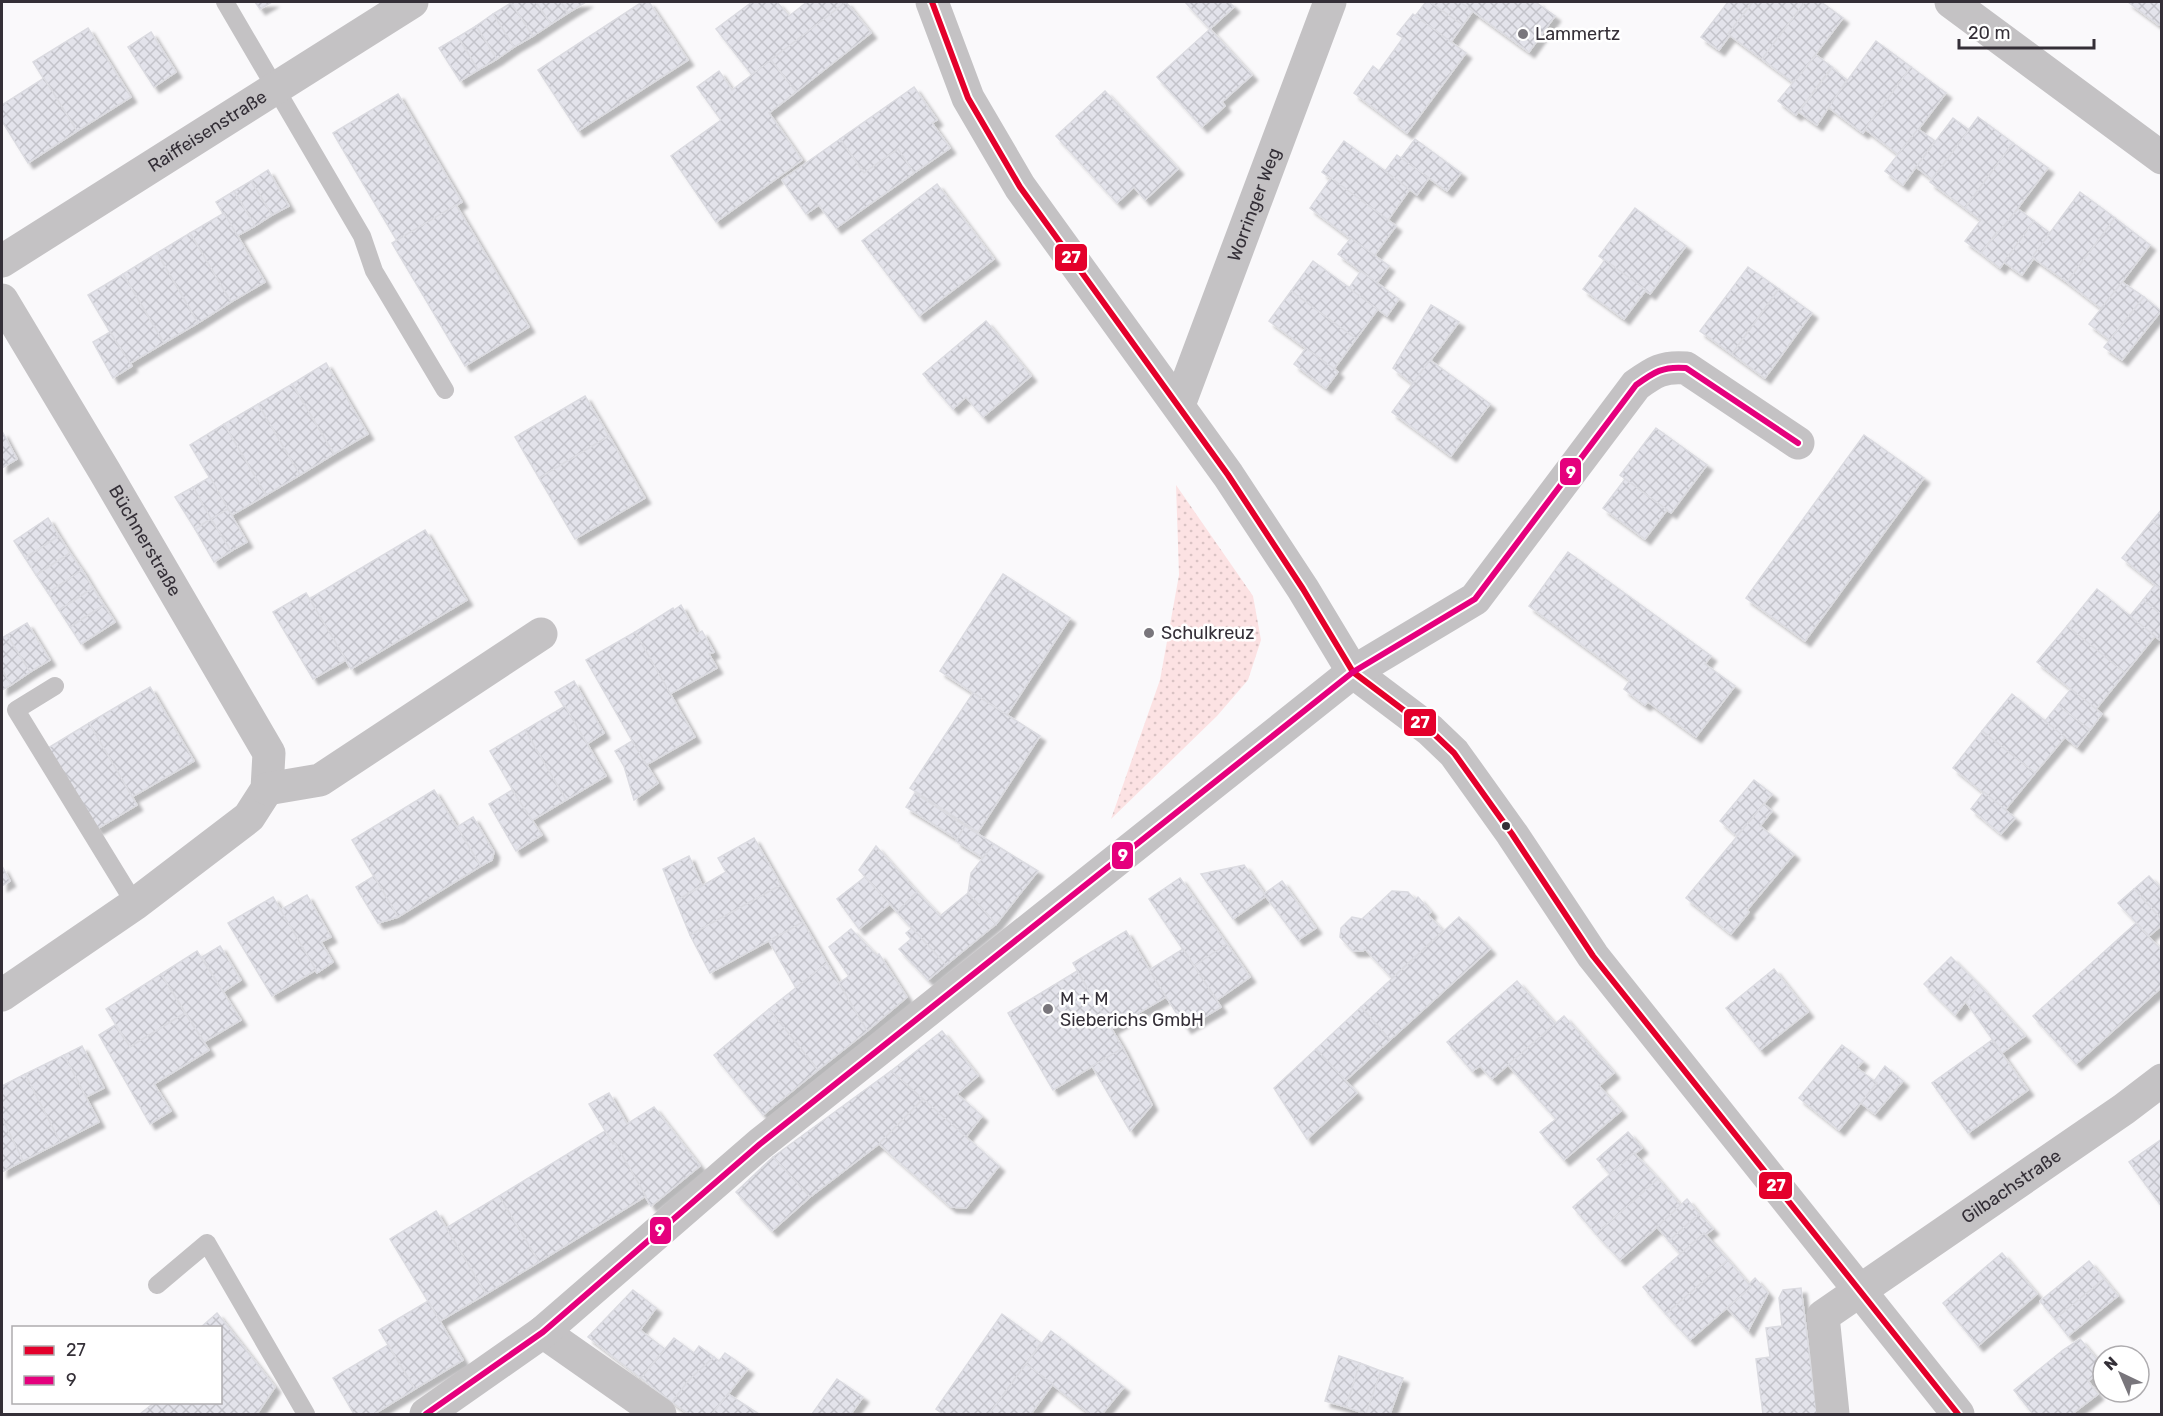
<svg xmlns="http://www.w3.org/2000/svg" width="2163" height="1416" font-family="Rubik,sans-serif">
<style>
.grass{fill:url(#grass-dots)}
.building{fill:url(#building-cross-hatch);stroke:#dbdbe1;stroke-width:1.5;filter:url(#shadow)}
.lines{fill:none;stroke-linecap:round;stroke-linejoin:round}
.service{stroke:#c4c2c4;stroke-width:18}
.minor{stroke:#c4c2c4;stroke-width:33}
.bus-1-casing{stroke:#fff;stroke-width:10}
.bus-2-casing{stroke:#fff;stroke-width:10}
.bus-1{stroke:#e4002b;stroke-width:6}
.bus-2{stroke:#e5007d;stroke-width:6}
.poi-dot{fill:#79767c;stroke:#fff;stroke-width:2}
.bus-dot{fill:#342f37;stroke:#fff;stroke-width:2}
.labels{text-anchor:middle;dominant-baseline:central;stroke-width:5;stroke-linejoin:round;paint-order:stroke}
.poi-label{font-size:18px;fill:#342f37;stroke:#fff;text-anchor:start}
.street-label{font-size:18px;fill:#342f37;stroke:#fff}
.line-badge{stroke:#fff;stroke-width:2}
.badge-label{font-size:16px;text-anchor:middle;font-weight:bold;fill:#fff}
</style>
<defs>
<pattern id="grass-dots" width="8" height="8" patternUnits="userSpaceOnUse" patternTransform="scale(1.5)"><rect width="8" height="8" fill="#fce2e3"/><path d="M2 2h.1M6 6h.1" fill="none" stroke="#d9c2c3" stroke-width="1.8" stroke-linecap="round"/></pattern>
<pattern id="building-cross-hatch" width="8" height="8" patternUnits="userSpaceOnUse" patternTransform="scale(1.5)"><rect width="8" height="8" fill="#e3e3eb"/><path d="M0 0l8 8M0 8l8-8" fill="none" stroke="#c3c3ca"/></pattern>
<filter id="shadow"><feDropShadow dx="5.5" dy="5.5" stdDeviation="1.5" flood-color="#0004"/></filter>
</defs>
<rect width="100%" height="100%" fill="#faf9fb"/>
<polygon class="grass" points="1176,485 1253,596 1261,640 1248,680 1217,716 1111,819 1160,680 1179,575"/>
<g class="building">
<polygon points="255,2 272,2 260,9"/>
<polygon points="513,2 536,2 551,24 533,36 511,3"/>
<polygon points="536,2 561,2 568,13 551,24"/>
<polygon points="561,2 586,2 568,13"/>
<polygon points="642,2 649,2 688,60 578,131 538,70"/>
<polygon points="752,2 777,2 789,16 807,2 846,2 752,75 716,29"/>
<polygon points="846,2 871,33 796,92 771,60"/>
<polygon points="1185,2 1229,2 1234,7 1210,29"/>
<polygon points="1426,2 1430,2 1463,25 1451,42 1415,16"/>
<polygon points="1430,2 1460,2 1473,11 1463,25"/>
<polygon points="1460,2 1538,2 1537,3 1555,16 1529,52"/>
<polygon points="1728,2 1752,3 1728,34 1730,35 1719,50 1701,37"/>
<polygon points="1753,2 1805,2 1762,59 1728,34"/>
<polygon points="1805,2 1821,2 1843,18 1794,83 1762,59"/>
<polygon points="2128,2 2162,2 2162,22 2159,25"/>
<polygon points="511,3 533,36 514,47 493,14"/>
<polygon points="493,14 514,47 497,59 476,26"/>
<polygon points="1413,14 1466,53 1407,133 1354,93 1373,66 1379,71 1403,38 1397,34"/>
<polygon points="476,26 497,59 478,70 458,37"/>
<polygon points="88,28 131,97 77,131 33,62"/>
<polygon points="1210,29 1252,75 1222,102 1225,106 1202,127 1157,77"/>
<polygon points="151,32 176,72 154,87 128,47"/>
<polygon points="458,37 478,70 460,81 439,48"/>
<polygon points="1876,41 1911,67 1863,133 1828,107"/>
<polygon points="1816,55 1832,67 1796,115 1778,101"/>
<polygon points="771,60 796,92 769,113 802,160 716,222 671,156 721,120 697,87 719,71 732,90"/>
<polygon points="1911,67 1946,93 1899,155 1865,129"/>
<polygon points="1832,68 1847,80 1817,125 1799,112"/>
<polygon points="44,78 77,131 28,163 2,121 2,105"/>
<polygon points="914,87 937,120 932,123 950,148 914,173 898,149 864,173 840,139"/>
<polygon points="1105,91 1178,169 1145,200 1134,187 1117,203 1056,136"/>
<polygon points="398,94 462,202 397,241 333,133"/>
<polygon points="1978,117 2013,143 1965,208 1930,182"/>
<polygon points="1953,118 1969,130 1932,179 1916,167"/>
<polygon points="1918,129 1935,141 1903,185 1885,171"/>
<polygon points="840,139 864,173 898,149 914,173 836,228 819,205 806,214 782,180"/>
<polygon points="1415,139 1461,173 1447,191 1401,158"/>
<polygon points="1344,141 1410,189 1388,220 1322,172"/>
<polygon points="2013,143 2048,168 1999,233 1997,232 1981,253 1965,241 1981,220 1965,208"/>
<polygon points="1397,155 1429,178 1417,195 1385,171"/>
<polygon points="268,170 289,206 272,215 251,181"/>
<polygon points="1331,178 1396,226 1374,256 1310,208"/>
<polygon points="251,181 272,215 255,226 234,191"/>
<polygon points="937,184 994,259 919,316 862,241"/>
<polygon points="234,191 255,226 237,236 216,202"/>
<polygon points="2080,192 2115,218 2067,282 2032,257"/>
<polygon points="456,205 529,327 465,366 392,243"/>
<polygon points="1635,208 1686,246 1650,294 1599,256"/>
<polygon points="2018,209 2034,221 2000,268 1981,253"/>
<polygon points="224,213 265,282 231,302 190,233"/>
<polygon points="2115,218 2150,245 2102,309 2067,282"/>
<polygon points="2034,221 2050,233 2032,257 2034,258 2022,275 2004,262"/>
<polygon points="190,233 231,302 198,323 157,253"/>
<polygon points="1351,238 1389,266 1377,283 1338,254"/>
<polygon points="157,253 198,323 164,343 123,274"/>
<polygon points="1605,260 1646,290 1624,319 1583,289"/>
<polygon points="1313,261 1378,309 1356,339 1291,291"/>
<polygon points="1748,267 1779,289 1732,354 1700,331"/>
<polygon points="1361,271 1399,299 1387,316 1349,288"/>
<polygon points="123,274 164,343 129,364 88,295"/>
<polygon points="2122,282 2144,297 2110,340 2089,324"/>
<polygon points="1779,289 1812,313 1765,378 1732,354"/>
<polygon points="1291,291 1356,339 1334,369 1269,321"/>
<polygon points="2144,297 2161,311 2122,360 2104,347"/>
<polygon points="1431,305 1459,322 1413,384 1393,368"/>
<polygon points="986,321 1031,376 983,417 966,397 953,409 923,374"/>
<polygon points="110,332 132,366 113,378 93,342"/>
<polygon points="1306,348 1338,372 1326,388 1294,364"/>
<polygon points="1430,360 1490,404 1451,456 1392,412"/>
<polygon points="326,363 368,434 334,454 292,384"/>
<polygon points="292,384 334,454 300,475 258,404"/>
<polygon points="585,396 609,436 539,478 515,437"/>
<polygon points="258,404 300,475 266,495 224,424"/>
<polygon points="224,424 266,495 232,515 190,445"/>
<polygon points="1656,428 1707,465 1671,513 1620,475"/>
<polygon points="2,431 17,459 2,468"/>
<polygon points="1864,435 1924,478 1805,641 1746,598"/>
<polygon points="609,436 645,498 575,539 539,478"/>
<polygon points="210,477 228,509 211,519 193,487"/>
<polygon points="1625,479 1667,510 1645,539 1603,508"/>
<polygon points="193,487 211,519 195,529 175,497"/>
<polygon points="228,509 247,542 231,551 211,519"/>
<polygon points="2162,509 2162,528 2152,521"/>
<polygon points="48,518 59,536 25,558 14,541"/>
<polygon points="211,519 231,551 214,562 195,529"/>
<polygon points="2152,521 2162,528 2162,590 2122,558"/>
<polygon points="425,530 467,600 351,669 309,599"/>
<polygon points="59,536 70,553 36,575 25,558"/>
<polygon points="1568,552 1711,656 1705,664 1735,686 1696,737 1648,702 1645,705 1624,689 1630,680 1529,606"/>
<polygon points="70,553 82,570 48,593 36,575"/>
<polygon points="82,570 93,588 59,610 48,593"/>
<polygon points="1003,574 1070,618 1007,715 940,671"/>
<polygon points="2155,585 2162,590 2162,615 2143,600"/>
<polygon points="93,588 104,605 70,627 59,610"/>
<polygon points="2097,589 2155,636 2125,673 2067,626"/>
<polygon points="306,593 346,660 313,679 273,612"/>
<polygon points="2143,600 2162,615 2160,640 2130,616"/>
<polygon points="104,605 115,622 81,644 70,627"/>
<polygon points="681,605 697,634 702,631 714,652 709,654 717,668 670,694 635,632 673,608 674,610"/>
<polygon points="27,623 50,660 30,672 7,635"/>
<polygon points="2067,626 2125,673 2096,709 2037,662"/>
<polygon points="635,632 695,737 646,765 586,660"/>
<polygon points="7,635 30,672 11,685 2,670 2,638"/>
<polygon points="2,670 11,685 2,690"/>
<polygon points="574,681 604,733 587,744 555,692"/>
<polygon points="150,687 194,761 132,797 89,723"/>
<polygon points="2071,689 2102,714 2090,730 2058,705"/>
<polygon points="973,693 1040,736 978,832 910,788"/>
<polygon points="2012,694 2065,737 2035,773 1982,731"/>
<polygon points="2058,705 2090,730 2077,747 2045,721"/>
<polygon points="565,706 606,776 566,800 525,730"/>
<polygon points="89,723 137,805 97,829 48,748"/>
<polygon points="525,730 566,800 531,821 490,751"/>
<polygon points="1982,731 2035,773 2005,810 1953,768"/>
<polygon points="632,741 658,783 634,800 624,766 615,751"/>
<polygon points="1754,780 1772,794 1737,836 1720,821"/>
<polygon points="434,790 481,866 398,917 352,840"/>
<polygon points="512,790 542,835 516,851 489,804"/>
<polygon points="1984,792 2015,818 2001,834 1971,809"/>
<polygon points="915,793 965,826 957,839 906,807"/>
<polygon points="1764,804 1772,811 1760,826 1794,854 1747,910 1749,912 1731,934 1686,898"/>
<polygon points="473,817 494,852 492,860 481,866 457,827"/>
<polygon points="965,826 994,844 983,858 956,841"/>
<polygon points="754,838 781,885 690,935 676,901 726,872 718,858"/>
<polygon points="994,844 1038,871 996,924 968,893 971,873"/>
<polygon points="876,846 917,892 897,912 859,870"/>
<polygon points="689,856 702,885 676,901 663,869"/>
<polygon points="1244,865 1266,896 1233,919 1201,874"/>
<polygon points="2,866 10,881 2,886"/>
<polygon points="374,876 398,917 378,923 356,887"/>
<polygon points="2149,876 2162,890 2162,920 2134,889"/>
<polygon points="865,877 890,904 859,929 837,899"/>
<polygon points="1180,878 1227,944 1194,966 1149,899"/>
<polygon points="1282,881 1316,928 1298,940 1264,894"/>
<polygon points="781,885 803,922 710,973 690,935"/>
<polygon points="2134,889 2162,920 2162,925 2149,936 2118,903"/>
<polygon points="1392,891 1408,892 1415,900 1418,897 1431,912 1428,915 1443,931 1392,978 1365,949 1363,951 1353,951 1340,937 1341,928 1352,917 1362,919"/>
<polygon points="917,892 940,916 968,893 996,924 946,965 897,912"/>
<polygon points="307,895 331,937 321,942 333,962 317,973 280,910"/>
<polygon points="273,897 316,970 272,996 228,923"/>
<polygon points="1459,917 1490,949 1390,1040 1361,1007"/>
<polygon points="803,922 827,963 796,988 769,941"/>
<polygon points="2136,923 2162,951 2162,987 2076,1064 2033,1016"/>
<polygon points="912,928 946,965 928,980 899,949 911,939 906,933"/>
<polygon points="851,929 877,956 879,954 907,997 867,1031 839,983 849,976 829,947"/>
<polygon points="1126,931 1166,997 1111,1029 1073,963"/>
<polygon points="1227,944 1250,977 1217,1000 1194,966"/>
<polygon points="220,946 241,980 223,992 202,957"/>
<polygon points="1183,949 1221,1007 1186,1028 1149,970"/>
<polygon points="197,951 241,1020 204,1042 161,974"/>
<polygon points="1951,957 1979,985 1955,1015 1924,984"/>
<polygon points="827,963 867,1031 818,1070 769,1009"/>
<polygon points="1774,969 1808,1012 1760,1050 1726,1008"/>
<polygon points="1077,971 1123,1048 1053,1090 1008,1013"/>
<polygon points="161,974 185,1013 130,1047 106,1009"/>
<polygon points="1517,981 1555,1024 1492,1079 1480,1066 1472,1071 1447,1042"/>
<polygon points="1979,985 2025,1036 2002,1053 1966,1002"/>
<polygon points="1361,1007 1390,1040 1345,1081 1316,1049"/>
<polygon points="769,1009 818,1070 763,1115 714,1055"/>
<polygon points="185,1013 209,1050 154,1084 171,1111 150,1124 99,1035 115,1025 130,1047"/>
<polygon points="1564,1016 1614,1073 1599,1086 1621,1111 1564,1160 1540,1132 1556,1119 1508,1065"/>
<polygon points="942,1031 978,1076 957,1094 982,1116 966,1137 891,1071"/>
<polygon points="1992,1040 2028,1090 1968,1133 1932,1083"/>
<polygon points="1842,1045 1863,1061 1857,1068 1877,1083 1839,1130 1799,1098"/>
<polygon points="82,1046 104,1088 86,1097 64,1055"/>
<polygon points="1123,1048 1152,1105 1130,1131 1092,1066"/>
<polygon points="1316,1049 1357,1093 1307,1139 1274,1088"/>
<polygon points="64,1055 99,1122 60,1142 25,1074"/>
<polygon points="1885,1066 1903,1081 1875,1114 1861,1103 1877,1083 1874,1081"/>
<polygon points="891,1071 923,1099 879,1144 810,1197 773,1157"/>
<polygon points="25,1074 60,1142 23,1161 2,1118 2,1086"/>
<polygon points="609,1093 627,1124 654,1107 700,1166 651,1206 589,1104"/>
<polygon points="923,1099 999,1166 966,1208 951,1207 879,1144"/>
<polygon points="2,1118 23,1161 2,1172"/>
<polygon points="605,1131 613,1144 615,1143 646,1196 539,1262 499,1196"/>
<polygon points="1628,1132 1642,1148 1610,1174 1597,1159"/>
<polygon points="2162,1139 2162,1207 2129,1162"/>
<polygon points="1634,1153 1658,1179 1596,1234 1573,1207"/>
<polygon points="773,1157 810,1197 772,1231 736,1192"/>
<polygon points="1658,1179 1681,1206 1620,1260 1596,1234"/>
<polygon points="499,1196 539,1262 486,1294 446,1228"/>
<polygon points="1687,1199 1699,1214 1669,1241 1657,1227"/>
<polygon points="436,1211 486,1294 440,1321 390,1239"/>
<polygon points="1699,1214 1713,1229 1681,1254 1669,1241"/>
<polygon points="1704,1233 1728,1260 1666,1314 1643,1287"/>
<polygon points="2002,1253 2037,1294 1978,1346 1943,1303"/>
<polygon points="1728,1260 1751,1287 1690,1340 1666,1314"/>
<polygon points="2089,1261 2104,1279 2055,1319 2040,1301"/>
<polygon points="1755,1278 1768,1293 1748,1331 1727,1308 1751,1287 1749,1284"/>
<polygon points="2104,1279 2118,1296 2068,1336 2055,1319"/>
<polygon points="1801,1288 1817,1414 1763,1414 1756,1359 1770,1357 1766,1328 1782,1326 1779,1298 1783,1290"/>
<polygon points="633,1290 656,1308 640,1330 665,1349 641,1378 588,1337"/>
<polygon points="428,1301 463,1360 415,1389 379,1330"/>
<polygon points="217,1313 275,1387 257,1414 140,1414 155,1402 220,1402 220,1328 200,1328"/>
<polygon points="1002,1314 1041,1343 989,1414 943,1414 936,1409"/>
<polygon points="1051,1331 1124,1387 1102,1414 1090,1414 1026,1364"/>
<polygon points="674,1338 694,1353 699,1346 714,1357 689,1380 672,1402 641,1378"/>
<polygon points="2080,1339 2103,1367 2103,1370 2088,1381 2098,1394 2072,1414 2033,1414 2014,1390 2063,1350"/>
<polygon points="388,1345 415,1389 374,1414 354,1414 333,1378"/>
<polygon points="725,1353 748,1369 712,1414 689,1414 672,1402 689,1380 714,1357 719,1361"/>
<polygon points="1339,1356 1360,1363 1346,1407 1325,1401"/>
<polygon points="1360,1363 1381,1371 1366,1414 1346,1407"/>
<polygon points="1026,1364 1053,1384 1031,1414 989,1414"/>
<polygon points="1381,1371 1403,1378 1390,1414 1366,1414"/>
<polygon points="837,1379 863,1397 851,1414 812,1414"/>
<polygon points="728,1394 759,1414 712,1414"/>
</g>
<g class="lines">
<g class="service">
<polyline points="225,2 362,236 374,271 445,390"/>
<polyline points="55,686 16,710 135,904"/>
<polyline points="157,1285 207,1243 306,1414"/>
</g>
<g class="minor">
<polyline points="932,2 968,98 1020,187 1228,475 1303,589 1353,672 1430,730 1454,753 1512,834 1593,956 1958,1414"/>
<polyline points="1951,2 2162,158"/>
<path id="s1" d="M 2,261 L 412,2"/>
<path id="s2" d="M 2,300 L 105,472 L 269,753 L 267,789 L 249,817 L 135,904 L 2,995"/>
<path id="s3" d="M 1179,405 L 1330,2"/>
<polyline points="267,789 320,780 541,634"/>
<polyline points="543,1332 660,1414"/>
<path d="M 426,1414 L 543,1332 L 760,1144 L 1353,672 L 1475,599 L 1636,385 C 1654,372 1663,366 1686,368 L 1798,443"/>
<path id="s4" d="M 1833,1414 L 1823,1316 L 2124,1109 L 2162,1080"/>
</g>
<defs>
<polyline id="bus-1" points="932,2 968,98 1020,187 1228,475 1303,589 1353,672 1430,730 1454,753 1512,834 1593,956 1958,1414"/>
<path id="bus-2" d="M 426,1414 L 543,1332 L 760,1144 L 1353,672 L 1475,599 L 1636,385 C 1654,372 1663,366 1686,368 L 1798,443"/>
</defs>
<use href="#bus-1" class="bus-1-casing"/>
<use href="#bus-2" class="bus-2-casing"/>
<use href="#bus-1" class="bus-1"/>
<use href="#bus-2" class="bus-2"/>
</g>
<g class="poi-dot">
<circle cx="1523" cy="34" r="6"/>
<circle cx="1149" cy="633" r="6"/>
<circle cx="1048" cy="1009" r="6"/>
</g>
<circle class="bus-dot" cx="1506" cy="826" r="5"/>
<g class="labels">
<g class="poi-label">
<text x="1535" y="34">Lammertz</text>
<text x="1161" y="633">Schulkreuz</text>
<text x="1060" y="999">M + M<tspan x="1060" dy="21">Sieberichs GmbH</tspan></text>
</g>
<g class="street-label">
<text stroke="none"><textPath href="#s1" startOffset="243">Raiffeisenstraße</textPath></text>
<text stroke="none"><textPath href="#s3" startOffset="214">Worringer Weg</textPath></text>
<text stroke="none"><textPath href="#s2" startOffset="280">Büchnerstraße</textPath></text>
<text stroke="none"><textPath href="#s4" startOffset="327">Gilbachstraße</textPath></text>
</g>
</g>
<g class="line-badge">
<rect x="1054" y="243" width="34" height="29" rx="6" fill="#e4002b"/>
<rect x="1559" y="457" width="23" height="29" rx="6" fill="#e5007d"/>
<rect x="1403" y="708" width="34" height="29" rx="6" fill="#e4002b"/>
<rect x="1111" y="841" width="23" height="29" rx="6" fill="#e5007d"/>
<rect x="1758" y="1171" width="35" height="29" rx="6" fill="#e4002b"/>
<rect x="649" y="1216" width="23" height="29" rx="6" fill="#e5007d"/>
</g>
<g class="badge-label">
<text x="1071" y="263">27</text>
<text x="1571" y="478">9</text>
<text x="1420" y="728">27</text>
<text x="1123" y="861">9</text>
<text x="1776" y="1191">27</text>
<text x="660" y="1236">9</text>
</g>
<rect width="2163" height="1416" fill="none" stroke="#342f37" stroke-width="6"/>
<rect x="12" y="1326" width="210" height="78" fill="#ffffff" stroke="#aeacaf" stroke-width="1.5"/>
<rect x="24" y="1346" width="30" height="9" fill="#e4002b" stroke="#aeacaf" stroke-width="1.5"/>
<text x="66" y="1356" font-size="18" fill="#342f37">27</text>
<rect x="24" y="1376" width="30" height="9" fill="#e5007d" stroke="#aeacaf" stroke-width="1.5"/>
<text x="66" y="1386" font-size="18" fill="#342f37">9</text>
<g transform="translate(2121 1374) rotate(316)"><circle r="28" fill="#ffffff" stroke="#aeacaf" stroke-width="1.5"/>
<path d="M0-4.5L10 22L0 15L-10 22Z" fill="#79767c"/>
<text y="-9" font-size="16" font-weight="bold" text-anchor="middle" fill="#342f37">N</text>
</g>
<path d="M1959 39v9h135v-9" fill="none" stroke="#342f37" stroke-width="3"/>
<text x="1968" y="39" font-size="18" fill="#342f37" stroke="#ffffff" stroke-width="4.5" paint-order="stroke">20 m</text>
</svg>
